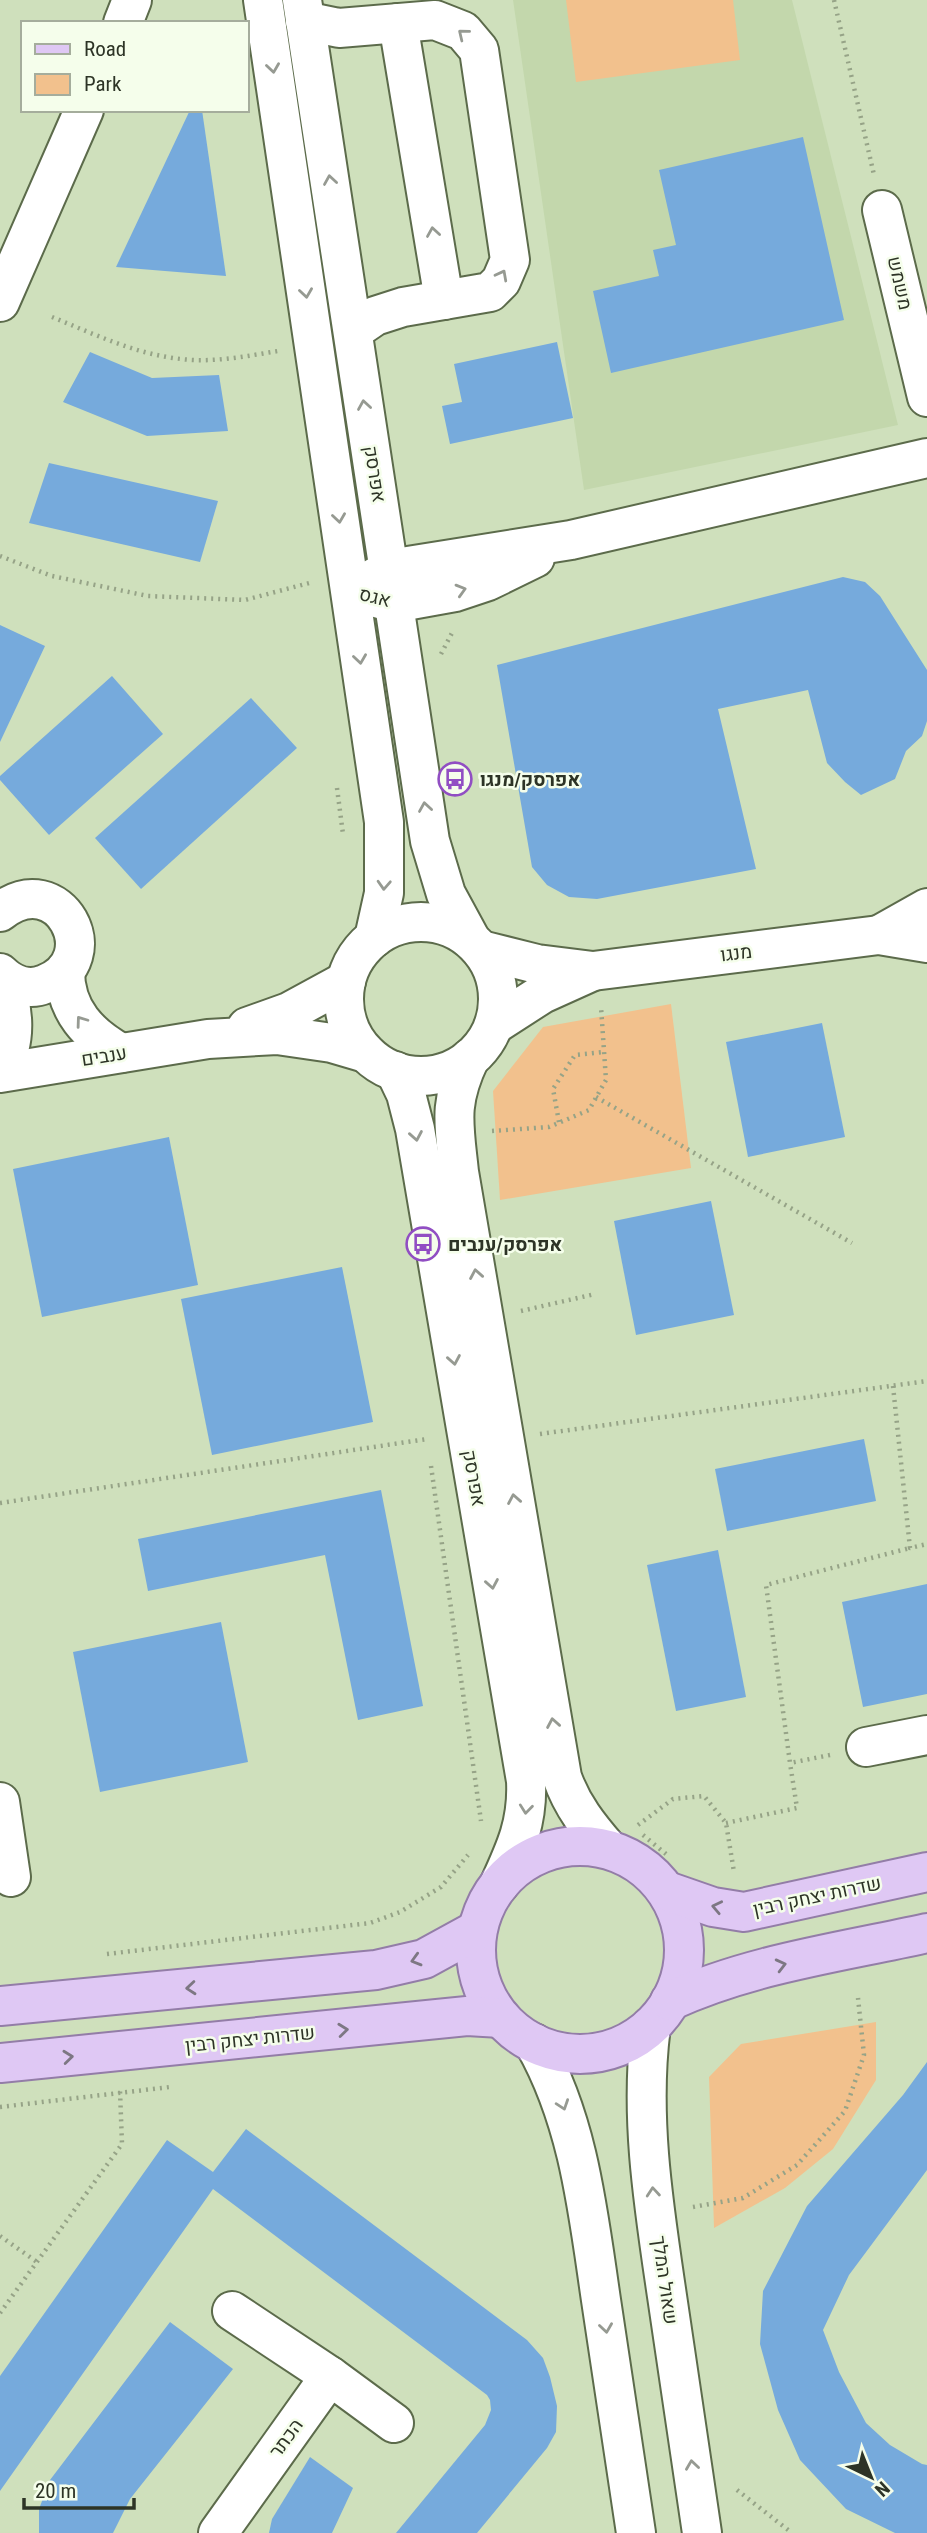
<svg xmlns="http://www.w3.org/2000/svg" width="927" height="2533" font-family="'Roboto Condensed',Heebo,sans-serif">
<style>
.built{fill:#c3d7ac}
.green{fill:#f2c18d}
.building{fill:#76aadc}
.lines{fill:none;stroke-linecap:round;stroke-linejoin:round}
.minor-casing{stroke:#5c6b4b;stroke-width:42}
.major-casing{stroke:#937da7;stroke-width:42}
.path{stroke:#96a387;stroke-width:4.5;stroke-dasharray:2 5;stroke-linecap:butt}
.minor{stroke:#fff;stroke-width:38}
.major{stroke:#dfc8f4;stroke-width:38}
.oneway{stroke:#969a92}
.oneway2{stroke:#7d7783}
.labels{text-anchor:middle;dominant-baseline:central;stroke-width:5;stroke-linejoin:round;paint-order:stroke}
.street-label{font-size:19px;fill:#2d3426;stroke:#f5feeb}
.poi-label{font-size:19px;font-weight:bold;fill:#2d3426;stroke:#f5feeb;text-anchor:start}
</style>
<rect width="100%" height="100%" fill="#cfe0bc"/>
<polygon class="built" points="513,0 792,0 898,425 584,490"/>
<g class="green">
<polygon points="566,0 733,0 740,60 576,82"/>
<polygon points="671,1004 691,1168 500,1200 493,1091 543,1027"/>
<polygon points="876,2022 876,2080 833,2149 785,2188 714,2228 709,2077 741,2044"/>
</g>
<g class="building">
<polygon points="190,110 202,110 226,276 116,267"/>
<polygon points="803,137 844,320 611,373 593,291 659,276 653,250 676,245 659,170"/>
<polygon points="557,342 573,418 450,444 442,406 462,402 454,364"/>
<polygon points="90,352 152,378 219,375 228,431 147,436 63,402"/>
<polygon points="49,463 218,501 200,562 29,523"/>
<polygon points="843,577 865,582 880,596 927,670 927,721 922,736 906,751 895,779 861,795 845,782 827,763 808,690 718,709 756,869 597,899 569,897 547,885 532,867 497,665"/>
<polygon points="0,625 45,646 0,742"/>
<polygon points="112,676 163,734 49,835 0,780 0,776"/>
<polygon points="251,698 297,748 141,889 95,838"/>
<polygon points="822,1023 845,1137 748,1157 726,1042"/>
<polygon points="169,1137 198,1285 42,1317 13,1169"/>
<polygon points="711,1201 734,1315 636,1335 614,1221"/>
<polygon points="342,1267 373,1422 212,1455 181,1299"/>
<polygon points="864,1439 876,1501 727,1531 715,1469"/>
<polygon points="381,1490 423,1706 358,1720 325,1555 148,1591 138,1539"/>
<polygon points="718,1550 746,1697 676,1711 647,1565"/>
<polygon points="927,1584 927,1694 863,1707 842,1602"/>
<polygon points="221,1622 248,1762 100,1792 73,1652"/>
<polygon points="927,2062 927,2170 849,2275 823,2330 839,2372 866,2423 890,2445 922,2464 927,2465 927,2533 895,2533 846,2509 800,2460 778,2410 760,2344 763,2291 807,2206 903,2095"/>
<polygon points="246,2129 527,2340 543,2358 550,2377 557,2406 556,2432 547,2448 477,2533 396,2533 485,2425 491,2410 490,2400 487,2395 213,2189 0,2491 0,2376 167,2140 213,2172"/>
<polygon points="170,2322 233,2369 130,2499 113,2533 39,2533 39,2509 50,2480"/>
<polygon points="310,2457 353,2488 332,2533 269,2533 272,2519"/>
</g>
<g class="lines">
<defs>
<g id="minor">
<polyline points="263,0 384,822 384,893 374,938"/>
<polyline points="302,0 430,841 446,894 471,940"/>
<polyline points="305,21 339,28 435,20 463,31 479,50 510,260 501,281 490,292 403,307 375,316 353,331"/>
<polyline points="123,23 132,0"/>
<polyline points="398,23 444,300"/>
<polyline points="882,210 927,397"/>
<polyline points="0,302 84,110"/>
<polyline points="367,582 389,569 571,540 927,458"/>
<polyline points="369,596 394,603 455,592 488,581 535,558"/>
<path d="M 0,912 C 59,865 109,959 45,984 C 29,991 12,985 0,973"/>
<circle cx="421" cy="999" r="77"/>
<polyline points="879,935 927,908"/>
<polyline points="481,950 537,964 593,971 879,935 927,943"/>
<path d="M 65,971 C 65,1011 89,1035 121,1053"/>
<polyline points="494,1025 542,994 593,971"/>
<polyline points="247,1027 289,1012 346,981"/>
<path d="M 470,1058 C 448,1104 454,1124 459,1172 L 562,1777 C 572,1806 589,1827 608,1849"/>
<path d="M 0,1071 C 18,1040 14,1008 2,976"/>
<path d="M 395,1071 L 406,1094 L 415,1129 L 526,1781 C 528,1822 516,1848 499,1885"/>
<polyline points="0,1073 208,1039 277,1035 332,1043 366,1053"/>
<polyline points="866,1747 927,1735"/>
<polyline points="0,1802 11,1877"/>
<path d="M 651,2026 C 639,2116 654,2208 667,2296 C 679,2375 691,2454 702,2533"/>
<path d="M 534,2043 C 579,2122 588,2212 601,2300 C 613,2378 624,2455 636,2533"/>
<polyline points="232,2311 330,2376 394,2423"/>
<polyline points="218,2533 330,2376"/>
</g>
<g id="major">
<circle cx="580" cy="1950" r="104"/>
<polyline points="667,1891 713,1907 744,1912 927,1872"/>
<path d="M 670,2001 C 750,1964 842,1952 927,1933"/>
<polyline points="0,2006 376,1970 424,1959 477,1930"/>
<polyline points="0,2063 467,2016 501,2018"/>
</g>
</defs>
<use href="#minor" class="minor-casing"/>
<use href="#major" class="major-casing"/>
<g class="path">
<polyline points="834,0 874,175"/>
<path d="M 52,317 C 94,334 135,354 181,359 C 213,363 247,356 278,351"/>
<polyline points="0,556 52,576 148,596 245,600 313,582"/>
<polyline points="441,654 453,631"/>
<polyline points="337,788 343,834"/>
<polyline points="596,1097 852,1243"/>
<polyline points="559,1122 553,1089 575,1055 604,1052"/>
<polyline points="492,1131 549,1127 589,1110 606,1080 601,1007"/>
<polyline points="521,1311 595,1294"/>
<polyline points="893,1386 910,1548 927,1544"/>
<polyline points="540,1434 927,1381"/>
<polyline points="431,1466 481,1821"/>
<polyline points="0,1503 427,1439"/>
<polyline points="830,1755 790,1763 766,1585 910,1548"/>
<polyline points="726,1823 797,1808 790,1763"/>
<polyline points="638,1825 673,1799 704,1796 726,1823 734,1872"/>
<polyline points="643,1835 666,1854"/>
<polyline points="107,1954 370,1923 400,1912 441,1887 468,1855"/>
<polyline points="0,2107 170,2087"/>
<polyline points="693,2207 743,2198 797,2165 845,2111 864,2055 858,1998"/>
<polyline points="0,2236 37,2262"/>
<polyline points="0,2313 122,2144 120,2091"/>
<polyline points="737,2490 792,2533"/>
</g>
<use href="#minor" class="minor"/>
<use href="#major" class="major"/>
</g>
<defs><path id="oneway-chevron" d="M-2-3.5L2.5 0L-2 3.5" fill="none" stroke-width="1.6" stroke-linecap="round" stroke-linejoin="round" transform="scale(1.75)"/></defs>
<g class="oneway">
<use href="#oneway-chevron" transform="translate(463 34) rotate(-141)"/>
<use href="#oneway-chevron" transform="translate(273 68) rotate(82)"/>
<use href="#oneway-chevron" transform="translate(330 180) rotate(-99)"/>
<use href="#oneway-chevron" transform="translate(433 232) rotate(-99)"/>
<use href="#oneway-chevron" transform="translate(502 275) rotate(-62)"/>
<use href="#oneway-chevron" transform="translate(306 293) rotate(82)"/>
<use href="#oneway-chevron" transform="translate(364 405) rotate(-99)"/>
<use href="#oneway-chevron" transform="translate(339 518) rotate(82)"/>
<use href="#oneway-chevron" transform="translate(461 590) rotate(-16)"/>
<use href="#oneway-chevron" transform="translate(360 659) rotate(82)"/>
<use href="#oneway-chevron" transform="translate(425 807) rotate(-99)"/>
<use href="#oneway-chevron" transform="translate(384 885) rotate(93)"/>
<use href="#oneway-chevron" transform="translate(81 1021) rotate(-126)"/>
<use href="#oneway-chevron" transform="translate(416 1136) rotate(80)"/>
<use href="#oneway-chevron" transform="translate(476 1274) rotate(-100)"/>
<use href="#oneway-chevron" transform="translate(454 1360) rotate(80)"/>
<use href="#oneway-chevron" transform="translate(514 1499) rotate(-100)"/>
<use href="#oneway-chevron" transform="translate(492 1584) rotate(80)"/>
<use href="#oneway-chevron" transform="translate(553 1723) rotate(-100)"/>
<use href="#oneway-chevron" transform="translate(526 1809) rotate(96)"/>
<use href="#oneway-chevron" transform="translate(563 2105) rotate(71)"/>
<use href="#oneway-chevron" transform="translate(653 2192) rotate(-95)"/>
<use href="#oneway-chevron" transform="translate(606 2328) rotate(82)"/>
<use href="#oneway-chevron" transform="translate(692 2465) rotate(-98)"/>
</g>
<g class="oneway2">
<use href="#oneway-chevron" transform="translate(717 1907) rotate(-168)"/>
<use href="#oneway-chevron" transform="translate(416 1960) rotate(164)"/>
<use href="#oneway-chevron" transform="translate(781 1965) rotate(-14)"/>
<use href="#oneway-chevron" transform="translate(191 1988) rotate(175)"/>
<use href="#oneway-chevron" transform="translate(343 2030) rotate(-6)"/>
<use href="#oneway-chevron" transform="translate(68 2057) rotate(-6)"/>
</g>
<defs>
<symbol id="bus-ring" viewBox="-11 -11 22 22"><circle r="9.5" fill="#f5feeb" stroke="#914ec3" stroke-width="1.5"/><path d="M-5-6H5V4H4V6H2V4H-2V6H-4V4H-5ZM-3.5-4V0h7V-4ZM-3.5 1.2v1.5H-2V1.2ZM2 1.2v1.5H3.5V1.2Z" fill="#914ec3"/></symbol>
</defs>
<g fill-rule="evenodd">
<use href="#bus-ring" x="436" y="760" width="38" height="38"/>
<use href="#bus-ring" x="404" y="1225" width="38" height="38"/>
</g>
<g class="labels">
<g class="street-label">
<text transform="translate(900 283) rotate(77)">משמש</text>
<text transform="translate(375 474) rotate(81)">אפרסק</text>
<text transform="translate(375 597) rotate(14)">אגס</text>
<text transform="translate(736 953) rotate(-7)">מנגו</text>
<text transform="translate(104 1056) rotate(-9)">ענבים</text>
<text transform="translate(474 1478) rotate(80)">אפרסק</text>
<text transform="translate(817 1896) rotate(-12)">שדרות יצחק רבין</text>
<text transform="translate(250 2039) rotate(-6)">שדרות יצחק רבין</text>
<text transform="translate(665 2280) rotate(82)">שאול המלך</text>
<text transform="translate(286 2438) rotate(-54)">הכתר</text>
</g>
<g class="poi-label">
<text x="480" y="779">אפרסק/מנגו</text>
<text x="448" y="1244">אפרסק/ענבים</text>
</g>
</g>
<rect x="21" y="21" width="228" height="91" fill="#f5feeb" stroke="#a5ad9c" stroke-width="2"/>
<rect x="35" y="44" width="35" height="10" fill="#dfc8f4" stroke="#a5ad9c" stroke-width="2"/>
<text x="84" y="56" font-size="21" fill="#2d3426">Road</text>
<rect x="35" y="74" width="35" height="21" fill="#f2c18d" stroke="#a5ad9c" stroke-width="2"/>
<text x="84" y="91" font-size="21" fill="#2d3426">Park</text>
<g transform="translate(871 2477) rotate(137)" stroke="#f5feeb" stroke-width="5" paint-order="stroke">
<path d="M0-5L12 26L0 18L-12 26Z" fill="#2d3426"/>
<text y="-10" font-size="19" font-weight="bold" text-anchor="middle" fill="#2d3426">N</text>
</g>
<path d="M24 2498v10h110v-10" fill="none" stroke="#2d3426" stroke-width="3.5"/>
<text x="35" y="2498" font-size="21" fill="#2d3426" stroke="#f5feeb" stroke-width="5" paint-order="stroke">20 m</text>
</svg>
